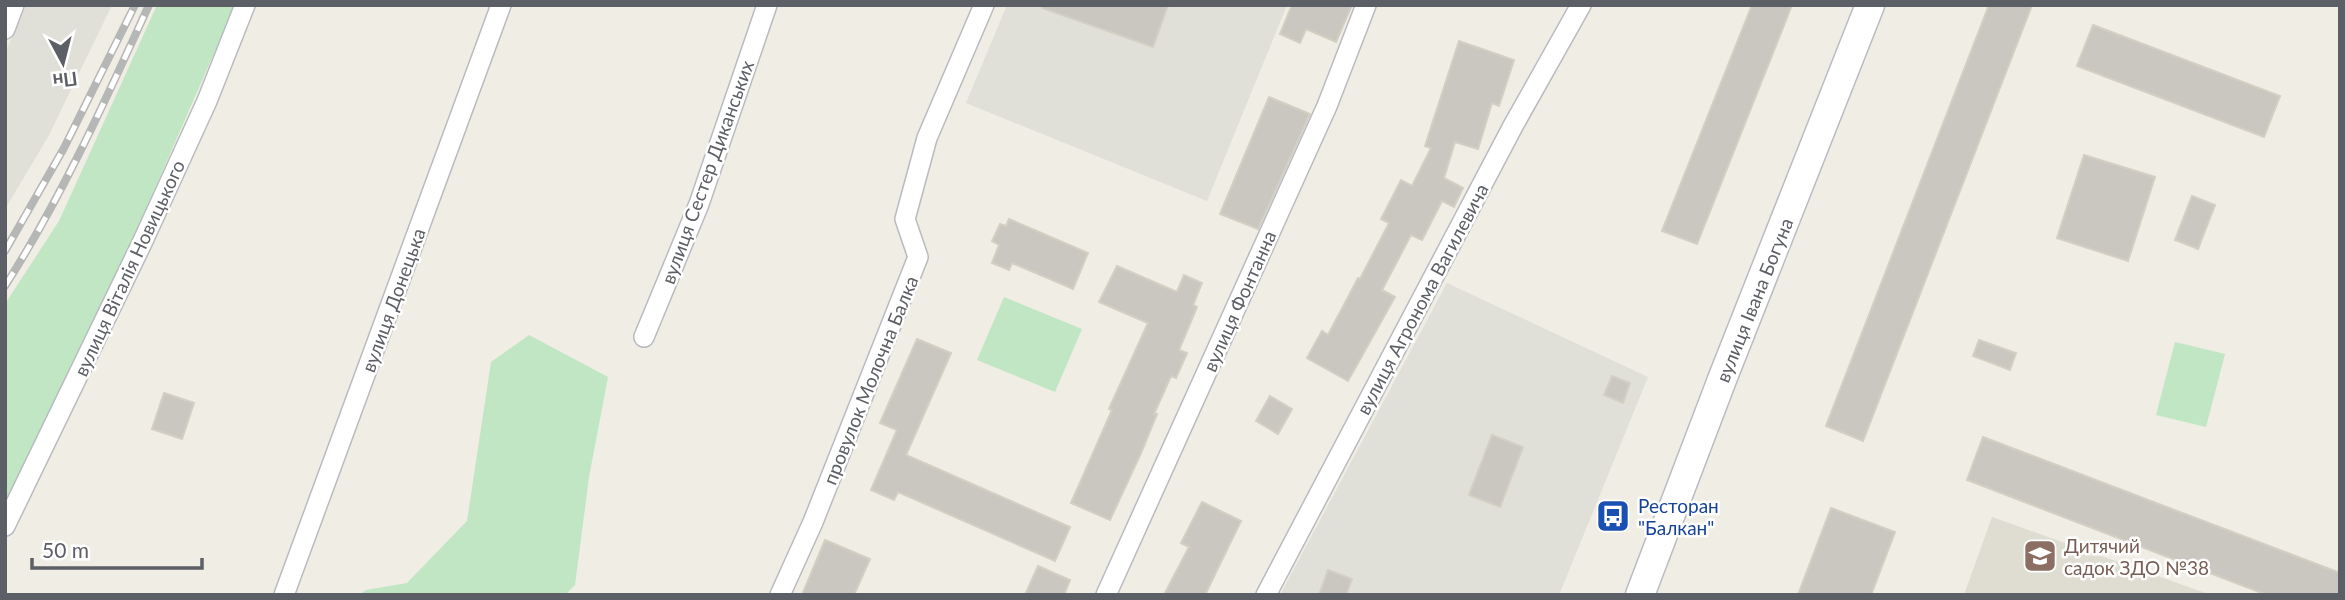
<svg xmlns="http://www.w3.org/2000/svg" width="2345" height="600" font-family="Lato,sans-serif">
<style>
.industrial{fill:#e0dfd8}
.education{fill:#dfdcd2}
.green{fill:#c0e6c3}
.building{fill:#cac7c1;stroke:#d3cfc2;stroke-width:2}
.lines{fill:none;stroke-linecap:round;stroke-linejoin:round}
.street-casing{stroke:#b9bbc0;stroke-width:22}
.secondary-casing{stroke:#b9bcc2;stroke-width:31}
.street{stroke:#fff;stroke-width:19}
.secondary{stroke:#fff;stroke-width:28}
.rail-casing{stroke:#b5b6b6;stroke-width:8}
.rail{stroke:#fff;stroke-width:5;stroke-dasharray:16;stroke-linecap:butt}
.labels{text-anchor:middle;dominant-baseline:central;stroke-width:5;stroke-linejoin:round;paint-order:stroke}
.street-label{font-size:19px;fill:#5c5f65;stroke:#fff}
.transit-label{font-size:19px;fill:#164399;stroke:#fff;text-anchor:start}
.education-label{font-size:19px;fill:#785e54;stroke:#fff;text-anchor:start}
</style>
<rect width="100%" height="100%" fill="#efede4"/>
<g class="industrial">
<polygon points="26,5 112,5 48,137 5,209 5,53"/>
<polygon points="1007,5 1287,5 1207,201 966,103"/>
<polygon points="1447,283 1648,377 1559,595 1280,595"/>
</g>
<polygon class="education" points="1992,517 2211,595 1964,595"/>
<g class="green">
<polygon points="157,5 235,5 124,259 5,503 5,304 59,221"/>
<polygon points="1004,297 1082,329 1055,392 977,360"/>
<polygon points="529,335 608,377 589,477 575,585 565,595 359,595 366,590 407,583 467,521 491,362"/>
<polygon points="2175,342 2225,354 2206,427 2156,415"/>
</g>
<g class="building">
<polygon points="1043,5 1168,5 1153,47 1042,8"/>
<polygon points="1292,5 1352,5 1336,42 1306,29 1300,43 1280,34"/>
<polygon points="1752,5 1792,5 1697,244 1662,231"/>
<polygon points="1989,5 2032,5 1863,441 1826,426"/>
<polygon points="2093,25 2280,96 2264,137 2077,66"/>
<polygon points="1459,41 1514,60 1499,106 1492,103 1478,149 1455,142 1444,178 1463,188 1454,207 1442,201 1422,240 1411,235 1382,290 1395,297 1348,381 1307,358 1322,331 1328,335 1358,278 1360,279 1389,223 1381,219 1401,180 1412,186 1431,148 1425,146"/>
<polygon points="1269,97 1310,114 1258,229 1220,214"/>
<polygon points="2084,155 2155,177 2128,261 2057,238"/>
<polygon points="2192,196 2215,205 2198,249 2175,240"/>
<polygon points="1009,219 1088,253 1073,289 1012,263 1009,270 992,263 999,245 992,241 1000,224 1006,226"/>
<polygon points="1117,266 1177,292 1184,275 1202,283 1193,305 1197,307 1179,350 1187,353 1176,378 1171,376 1154,414 1157,414 1141,453 1110,520 1071,503 1112,410 1109,409 1148,323 1099,302"/>
<polygon points="917,339 951,353 906,455 1070,527 1055,561 898,492 894,500 871,490 897,430 880,423"/>
<polygon points="1979,340 2016,353 2010,370 1973,356"/>
<polygon points="1612,376 1630,383 1623,403 1604,395"/>
<polygon points="164,393 194,403 182,439 152,429"/>
<polygon points="1270,396 1292,409 1278,434 1256,421"/>
<polygon points="1492,435 1523,447 1500,507 1469,495"/>
<polygon points="1983,437 2340,573 2340,595 2267,595 1967,480"/>
<polygon points="1202,502 1241,521 1205,595 1164,595 1189,547 1181,543"/>
<polygon points="1831,508 1895,532 1871,595 1798,595"/>
<polygon points="825,540 870,559 854,595 802,595"/>
<polygon points="1038,566 1070,580 1064,595 1025,595"/>
<polygon points="1328,570 1352,579 1346,595 1319,595"/>
</g>
<g class="lines">
<defs>
<g id="street">
<polyline points="5,29 14,5"/>
<polyline points="644,337 699,204 767,5"/>
<polyline points="5,526 142,243 207,101 245,5"/>
<polyline points="284,595 501,5"/>
<polyline points="780,595 813,522 918,257 905,219 927,138 984,5"/>
<polyline points="1106,595 1327,106 1366,5"/>
<polyline points="1266,595 1513,126 1581,5"/>
</g>
<polyline id="secondary" points="1640,595 1723,377 1870,5"/>
</defs>
<use href="#street" class="street-casing"/>
<use href="#secondary" class="secondary-casing"/>
<use href="#street" class="street"/>
<use href="#secondary" class="secondary"/>
<defs>
<g id="rail">
<polyline points="5,251 64,148 135,5"/>
<path d="M 5,286 C 62,197 105,101 149,5"/>
</g>
</defs>
<use href="#rail" class="rail-casing"/>
<use href="#rail" class="rail"/>
</g>
<defs>
<symbol id="bus-square" viewBox="-11 -11 22 22"><rect x="-9" y="-9" width="18" height="18" rx="4" fill="#1a4fb4" stroke="#fff"/><path d="M-5-6H5V4H4V6H2V4H-2V6H-4V4H-5ZM-3.5-4V0h7V-4ZM-3.5 1.2v1.5H-2V1.2ZM2 1.2v1.5H3.5V1.2Z" fill="#fff"/></symbol>
<symbol id="school-square" viewBox="-11 -11 22 22"><rect x="-9" y="-9" width="18" height="18" rx="4" fill="#8d6e63" stroke="#fff"/><path d="M0-5L7-2L0 1L-7-2ZM-4 1L0 2.5L4 1V4Q0 6-4 4Z" fill="#fff"/></symbol>
</defs>
<g fill-rule="evenodd">
<use href="#bus-square" x="1594" y="497" width="38" height="38"/>
<use href="#school-square" x="2021" y="537" width="38" height="38"/>
</g>
<g class="labels">
<g class="street-label">
<text transform="translate(707 172) rotate(-70)">вулиця Сестер Диканських</text>
<text transform="translate(129 268) rotate(-65)">вулиця Віталія Новицького</text>
<text transform="translate(1422 299) rotate(-62)">вулиця Агронома Вагилевича</text>
<text transform="translate(393 300) rotate(-70)">вулиця Донецька</text>
<text transform="translate(1754 300) rotate(-68)">вулиця Івана Богуна</text>
<text transform="translate(1239 301) rotate(-66)">вулиця Фонтанна</text>
<text transform="translate(870 380) rotate(-68)">провулок Молочна Балка</text>
</g>
<g class="transit-label">
<text x="1638" y="505">Ресторан<tspan x="1638" dy="22">"Балкан"</tspan></text>
</g>
<g class="education-label">
<text x="2064" y="545">Дитячий<tspan x="2064" dy="22">садок ЗДО №38</tspan></text>
</g>
</g>
<rect width="2345" height="600" fill="none" stroke="#5c5f65" stroke-width="14"/>
<g transform="translate(63 63) rotate(173)" stroke="#ffffff" stroke-width="5" paint-order="stroke">
<path d="M0-5L12 26L0 18L-12 26Z" fill="#5c5f65"/>
<text y="-10" font-size="19" font-weight="bold" text-anchor="middle" fill="#5c5f65">Пн</text>
</g>
<path d="M32 558v10h170v-10" fill="none" stroke="#5c5f65" stroke-width="3.5"/>
<text x="42" y="558" font-size="21" fill="#5c5f65" stroke="#ffffff" stroke-width="5" paint-order="stroke">50 m</text>
</svg>
